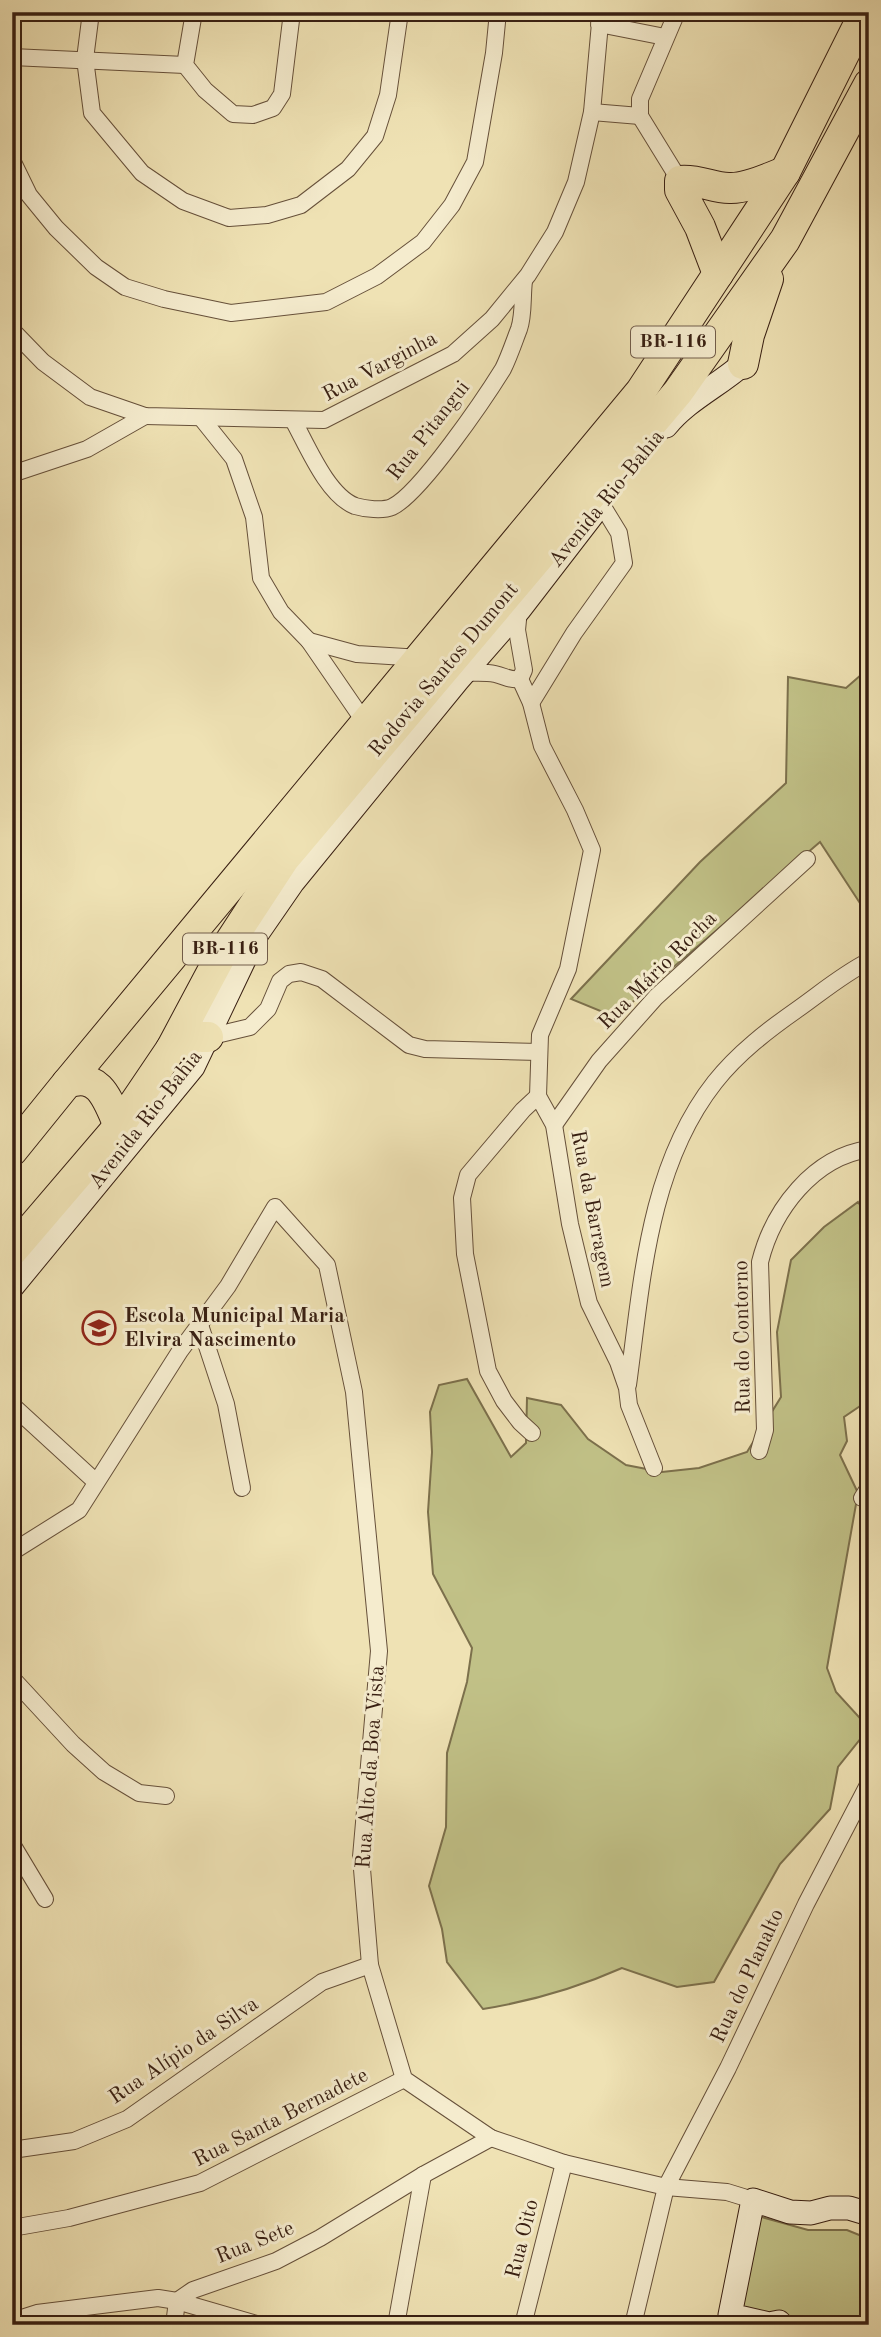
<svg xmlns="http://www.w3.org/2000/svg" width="881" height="2337" font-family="'Old Standard TT',serif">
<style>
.green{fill:#c1c187;stroke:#7c704c;stroke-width:2}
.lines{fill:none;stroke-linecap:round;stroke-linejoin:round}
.street-casing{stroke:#66503a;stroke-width:18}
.secondary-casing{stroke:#381f12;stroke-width:25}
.highway-casing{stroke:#381f12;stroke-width:32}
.street{stroke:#f5ecce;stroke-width:16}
.secondary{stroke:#f5ecce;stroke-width:23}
.highway{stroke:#efe2b4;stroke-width:30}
.labels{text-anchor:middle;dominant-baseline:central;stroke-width:6;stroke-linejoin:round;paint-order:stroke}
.shield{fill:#f5ecce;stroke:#715c4a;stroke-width:2}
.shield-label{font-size:19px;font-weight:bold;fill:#381f12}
.street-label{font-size:21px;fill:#381f12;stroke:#f5ecce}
.poi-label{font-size:21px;font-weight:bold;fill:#381f12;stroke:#f5ecce;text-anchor:start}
</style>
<rect width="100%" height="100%" fill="#efe2b4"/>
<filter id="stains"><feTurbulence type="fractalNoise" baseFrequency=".00286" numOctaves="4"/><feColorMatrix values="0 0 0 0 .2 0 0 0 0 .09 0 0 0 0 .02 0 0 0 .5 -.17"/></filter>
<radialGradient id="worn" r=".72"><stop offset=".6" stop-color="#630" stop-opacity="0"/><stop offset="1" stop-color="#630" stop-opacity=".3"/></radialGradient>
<g class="green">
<polygon points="869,668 869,917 820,842 615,1017 571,999 700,862 786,783 788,677 846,688"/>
<path d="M 858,1202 L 869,1218 L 869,1400 L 844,1417 L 847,1441 L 840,1455 L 858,1493 L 827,1668 L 836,1692 L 869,1728 L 838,1767 L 830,1809 L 780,1864 L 714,1982 L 677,1987 L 622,1968 C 577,1988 532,2001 483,2009 L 447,1962 L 442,1929 L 429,1886 L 446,1827 L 447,1753 L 467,1682 L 472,1648 L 433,1574 L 428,1512 L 432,1452 L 430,1412 L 439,1385 L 467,1379 L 511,1457 L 526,1443 L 527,1398 L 561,1405 L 588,1439 L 626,1465 L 662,1472 L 699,1468 L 747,1452 L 781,1397 L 777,1332 L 791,1260 L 824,1227 Z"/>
<polygon points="758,2216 808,2230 847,2230 869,2239 869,2325 796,2325 785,2315 742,2308"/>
</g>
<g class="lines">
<defs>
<g id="street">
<polyline points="91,12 85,59 92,113 142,173 183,201 229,218 267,215 301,205 348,169 375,136 388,95 400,12"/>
<polyline points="194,12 185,65 205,90 233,114 253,115 273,108 282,94 292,12"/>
<polyline points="677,12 640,99 640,116 680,181"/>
<polyline points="599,24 665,37"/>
<polyline points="12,57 185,65"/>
<polyline points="592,112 640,116"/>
<polyline points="12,160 29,195 56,228 96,267 125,287 164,299 231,313 326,302 377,276 423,242 452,205 475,162 494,53 498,12"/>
<polyline points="12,330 43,362 90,397 145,416 324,420 453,354 492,319 528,275 555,232 576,182 592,112 601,12"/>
<polyline points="202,419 234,459 254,517 261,578 281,612 309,641 366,724"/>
<path d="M 293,420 C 307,445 327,495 355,506 C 365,509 383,511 392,507 C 420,494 485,398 503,369 C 509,357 514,342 519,329 C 524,315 522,296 524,281"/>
<polyline points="12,474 87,449 145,416"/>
<polyline points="519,610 517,630 524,670 520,679"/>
<polyline points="309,641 357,654 421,658"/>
<path d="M 464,673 C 475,673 485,672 495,674 C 505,676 510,681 520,679"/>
<polyline points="520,679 531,703 542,746 575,810 592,850 568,969 540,1035 538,1096 554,1125 570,1224 589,1303 618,1362 627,1388 629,1405 654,1468"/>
<polyline points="531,703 574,633 624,563 619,533 594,492"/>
<polyline points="208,1037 250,1027 268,1009 280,981 289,974 301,972 322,979 409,1045 425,1049 539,1052"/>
<polyline points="554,1125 599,1061 656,997 807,859"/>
<polyline points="200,1325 226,1404 242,1488"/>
<path d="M 628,1385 C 642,1283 648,1167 715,1082 C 738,1053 768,1030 798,1009 C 822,992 843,974 869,961"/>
<polyline points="12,1405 96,1482"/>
<polyline points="532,1433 520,1422 504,1401 488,1371 465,1254 462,1198 468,1175 523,1110 538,1096"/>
<path d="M 759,1451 L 765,1430 L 760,1262 C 773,1210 813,1157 869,1149"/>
<polyline points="862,1498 869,1487"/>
<polyline points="12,1552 79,1510 180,1351 228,1286 275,1207 327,1265 354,1392 379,1651 361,1857 370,1965 404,2079 491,2138 564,2163 666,2187 727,2192 753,2200"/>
<polyline points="12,1678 73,1744 104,1772 139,1793 166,1796"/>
<polyline points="12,1844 45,1899"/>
<polyline points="12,2150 74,2141 127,2119 322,1982 370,1965"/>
<polyline points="12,2228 69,2218 200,2183 404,2079"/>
<polyline points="177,2301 193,2290 276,2261 320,2238 423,2175 491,2138"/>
<polyline points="12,2321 37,2313 158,2298 177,2301 260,2325"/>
<polyline points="174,2325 177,2301"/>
<polyline points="396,2325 423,2175"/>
<polyline points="523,2325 564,2163"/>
<polyline points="633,2325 666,2187 728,2068 806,1904 869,1783"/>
</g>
<g id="secondary">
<path d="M 666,426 C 687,400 718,386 743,364"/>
<polyline points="12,1287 193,1067 255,937 293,882 457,681 519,610 593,514"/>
<polyline points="782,2325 779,2322 769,2324 730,2315 753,2200 790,2212 811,2213 830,2208 849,2208 869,2214"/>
</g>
<g id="highway">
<path d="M 718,274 L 700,227 L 680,190 L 680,181 C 700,179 714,189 731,188 C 749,188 768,178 785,172"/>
<polyline points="743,364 749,335 768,279"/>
<polyline points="171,1049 192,1037 208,1037"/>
<path d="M 67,1083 C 100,1071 108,1101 119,1126"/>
<polyline points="12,1151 67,1083 641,391 785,172 865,12"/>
<polyline points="12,1251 119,1126 171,1049 220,957 284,859 678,392 785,240 869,84"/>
</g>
</defs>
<use href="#street" class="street-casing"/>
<use href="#secondary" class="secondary-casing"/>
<use href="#highway" class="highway-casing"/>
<use href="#street" class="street"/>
<use href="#secondary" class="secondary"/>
<use href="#highway" class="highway"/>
</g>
<defs>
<symbol id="school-ring" viewBox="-11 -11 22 22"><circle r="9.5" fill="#f5ecce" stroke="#8f2418" stroke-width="1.5"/><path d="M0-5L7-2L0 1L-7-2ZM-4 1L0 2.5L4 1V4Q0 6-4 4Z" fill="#8f2418"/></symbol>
</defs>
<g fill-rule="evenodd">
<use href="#school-ring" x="80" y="1309" width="38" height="38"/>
</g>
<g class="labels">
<g class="shield">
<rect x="631" y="326.5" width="84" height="31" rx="5"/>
<rect x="183" y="933.5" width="84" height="31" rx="5"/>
</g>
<g class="shield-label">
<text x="673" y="342">BR-116</text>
<text x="225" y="949">BR-116</text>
</g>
<g class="street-label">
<text transform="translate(380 367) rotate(-28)">Rua Varginha</text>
<text transform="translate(429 431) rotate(-52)">Rua Pitangui</text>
<text transform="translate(607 499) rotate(-51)">Avenida Rio-Bahia</text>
<text transform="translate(444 670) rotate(-50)">Rodovia Santos Dumont</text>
<text transform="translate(658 971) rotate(-45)">Rua Mário Rocha</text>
<text transform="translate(146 1120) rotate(-52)">Avenida Rio-Bahia</text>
<text transform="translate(592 1209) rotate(79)">Rua da Barragem</text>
<text transform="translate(743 1337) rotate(-91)">Rua do Contorno</text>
<text transform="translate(371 1767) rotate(-86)">Rua Alto da Boa Vista</text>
<text transform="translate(748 1976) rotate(-65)">Rua do Planalto</text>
<text transform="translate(184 2051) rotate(-34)">Rua Alípio da Silva</text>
<text transform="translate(281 2118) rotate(-27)">Rua Santa Bernadete</text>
<text transform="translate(523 2239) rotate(-76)">Rua Oito</text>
<text transform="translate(255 2243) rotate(-22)">Rua Sete</text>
</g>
<g class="poi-label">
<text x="124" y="1316">Escola Municipal Maria<tspan x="124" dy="24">Elvira Nascimento</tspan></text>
</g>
</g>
<rect width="881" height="2337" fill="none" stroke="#efe2b4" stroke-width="42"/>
<rect x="14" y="14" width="853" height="2309" fill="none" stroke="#381f12" stroke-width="3.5"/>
<rect x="21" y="21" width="839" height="2295" fill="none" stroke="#381f12" stroke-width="2"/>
<rect width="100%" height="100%" filter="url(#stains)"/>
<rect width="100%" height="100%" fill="url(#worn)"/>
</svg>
